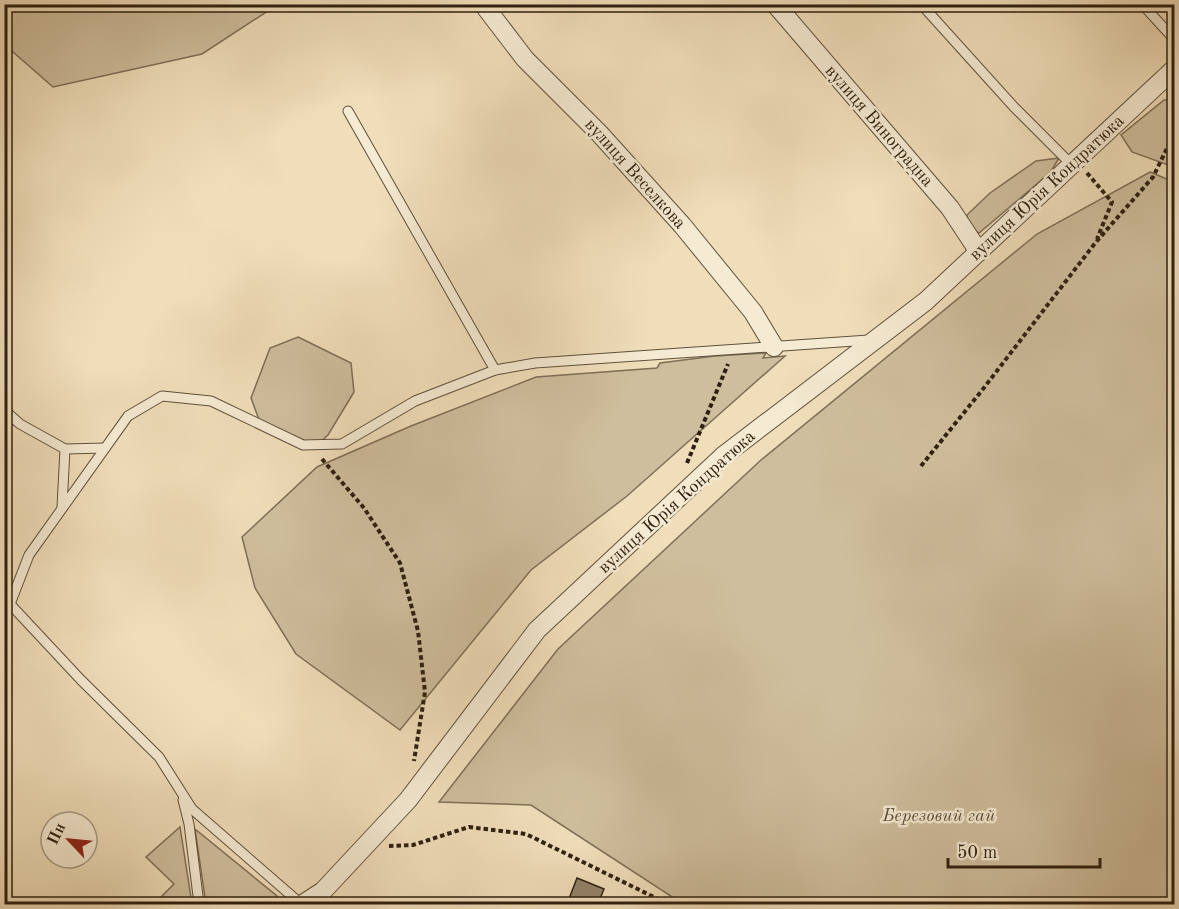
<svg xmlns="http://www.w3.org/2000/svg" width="1179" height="909" font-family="'Old Standard TT',serif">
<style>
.green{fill:#cfbe9d;stroke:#7e6f57;stroke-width:1.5}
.building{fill:#938369;stroke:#2e2011;stroke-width:1.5}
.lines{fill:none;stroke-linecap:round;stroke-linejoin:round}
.service-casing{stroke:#5e503b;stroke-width:11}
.minor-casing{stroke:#5e503b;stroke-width:20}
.path{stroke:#2e2011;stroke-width:4;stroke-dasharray:4.5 3;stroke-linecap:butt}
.service{stroke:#f5ead2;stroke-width:9}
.minor{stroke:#f5ead2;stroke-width:18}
.labels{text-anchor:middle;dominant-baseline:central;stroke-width:5;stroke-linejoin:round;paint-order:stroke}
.street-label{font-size:18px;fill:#2e2011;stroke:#f5ead2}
.park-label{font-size:18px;font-style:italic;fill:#5e4f3b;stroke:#f5ead2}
</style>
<rect width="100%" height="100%" fill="#f0deba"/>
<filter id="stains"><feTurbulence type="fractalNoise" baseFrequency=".00333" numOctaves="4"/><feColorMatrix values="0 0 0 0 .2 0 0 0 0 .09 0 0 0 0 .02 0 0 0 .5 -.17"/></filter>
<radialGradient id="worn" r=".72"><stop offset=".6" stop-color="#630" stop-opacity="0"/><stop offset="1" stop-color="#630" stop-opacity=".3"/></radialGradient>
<g class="green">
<polygon points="4,5 5,4 277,5 202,54 53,87 5,45"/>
<polygon points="1174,99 1174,166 1171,166 1132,152 1121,135 1164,100"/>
<polygon points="1059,158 1050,173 979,233 968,225 967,215 990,193 1036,161"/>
<polygon points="1150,172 1174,182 1174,904 683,904 531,805 439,802 558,649 761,460 1037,234"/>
<polygon points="298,337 351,363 354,392 328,435 317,445 261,425 251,398 270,348"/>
<polygon points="766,353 763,358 785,356 627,496 531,570 400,730 296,654 255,588 242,537 317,467 411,426 536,377 657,368 660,363 715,356"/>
<polygon points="180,827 192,904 154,904 174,884 146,857"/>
<polygon points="195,829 277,896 279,904 206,904"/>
</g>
<polygon class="building" points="577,878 604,889 598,904 567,904"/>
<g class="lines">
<defs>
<g id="service">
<polyline points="921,4 1014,107 1072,165"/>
<polyline points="1142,4 1174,39"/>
<polyline points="348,111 495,370"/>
<polyline points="4,410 20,424 65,449 105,448"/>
<polyline points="62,507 65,449"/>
<polyline points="10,604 81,680 159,757 192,809 301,904"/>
<polyline points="4,613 10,604 29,555 128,416 162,396 211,401 303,445 342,444 415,401 495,370 535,363 869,340"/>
<polyline points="183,800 189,824 199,904"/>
</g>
<g id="minor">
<polyline points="775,4 950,208 979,252"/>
<polyline points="486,8 525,59 599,133 682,225 753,312 774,347"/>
<polyline points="303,904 323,891 408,800 537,630 723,456 926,301 1174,69"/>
</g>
</defs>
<use href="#service" class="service-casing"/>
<use href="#minor" class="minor-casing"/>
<g class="path">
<polyline points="1087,173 1112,202 1097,239"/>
<polyline points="322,459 364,508 400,563 418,631 425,692 414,761"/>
<polyline points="687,463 728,364"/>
<polyline points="921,466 983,389 1096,242 1153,177 1174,134"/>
<polyline points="389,846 413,845 469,827 526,834 668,904"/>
</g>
<use href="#service" class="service"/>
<use href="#minor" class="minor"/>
</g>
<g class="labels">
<g class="street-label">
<text transform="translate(879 126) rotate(49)">вулиця Виноградна</text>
<text transform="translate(635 174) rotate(48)">вулиця Веселкова</text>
<text transform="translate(1047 188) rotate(-43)">вулиця Юрія Кондратюка</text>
<text transform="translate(677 502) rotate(-42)">вулиця Юрія Кондратюка</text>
</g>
<g class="park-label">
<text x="939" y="816">Березовий гай</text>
</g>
</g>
<rect width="1179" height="909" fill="none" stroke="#f0deba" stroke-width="24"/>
<rect x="6" y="6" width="1167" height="897" fill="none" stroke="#2e2011" stroke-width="3"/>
<rect x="12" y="12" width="1155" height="885" fill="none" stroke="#2e2011" stroke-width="1.5"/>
<g transform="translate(69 840) rotate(296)"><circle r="28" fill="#f5ead2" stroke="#a59985" stroke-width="1.5"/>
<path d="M0-4.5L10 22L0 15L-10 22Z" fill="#8f2418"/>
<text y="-9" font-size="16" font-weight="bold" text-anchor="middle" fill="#2e2011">Пн</text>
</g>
<path d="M948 858v9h152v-9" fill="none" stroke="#2e2011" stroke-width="3"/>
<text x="957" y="858" font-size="18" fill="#2e2011" stroke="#f5ead2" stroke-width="4.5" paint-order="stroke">50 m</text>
<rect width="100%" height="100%" filter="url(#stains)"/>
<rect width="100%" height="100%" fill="url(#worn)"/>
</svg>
